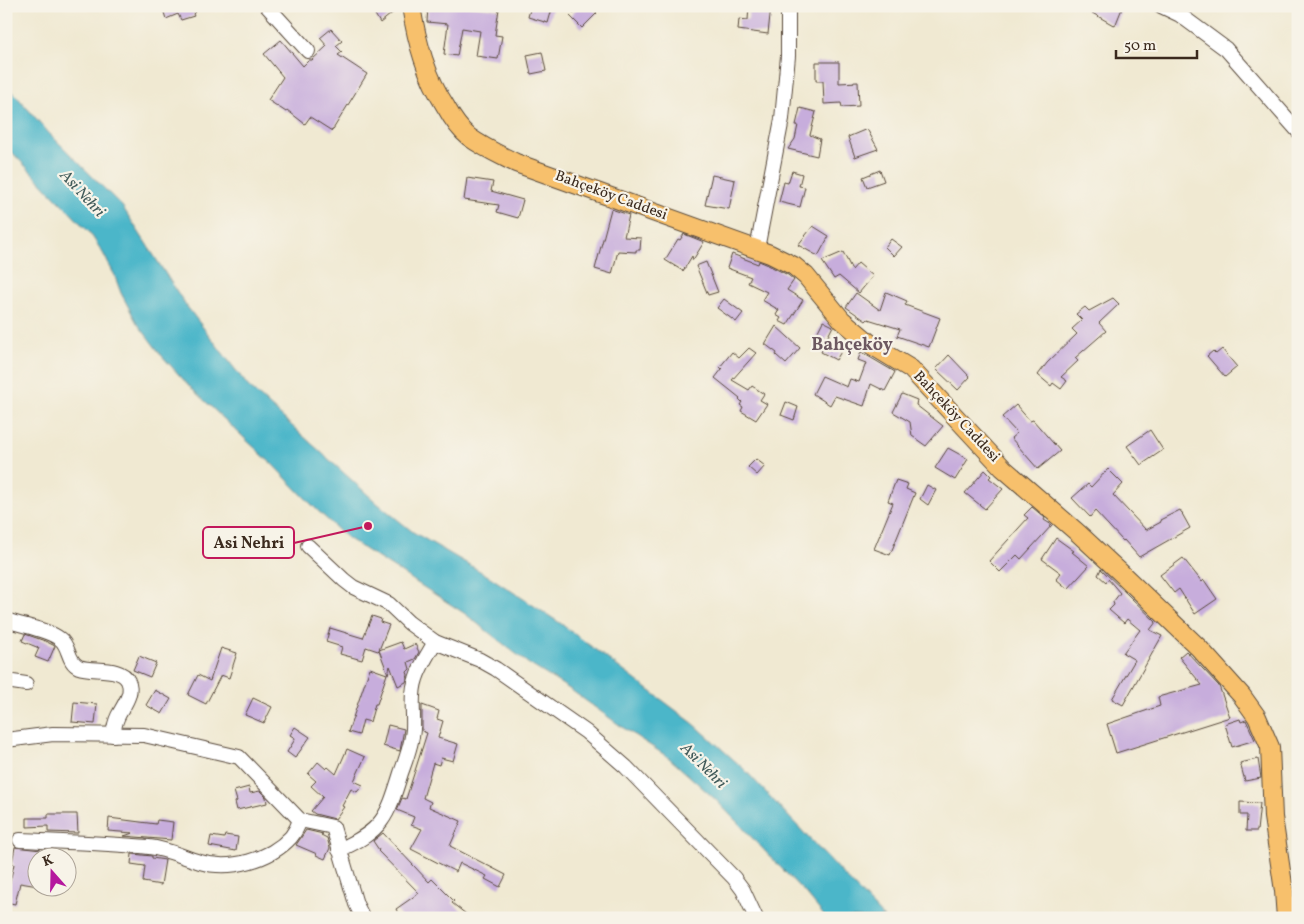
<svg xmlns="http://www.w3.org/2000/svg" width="1304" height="924" font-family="Vollkorn,serif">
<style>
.water{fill:#4cb6c9;stroke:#447074}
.building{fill:#c7addc}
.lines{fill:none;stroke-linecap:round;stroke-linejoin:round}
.minor-casing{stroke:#564739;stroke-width:16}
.major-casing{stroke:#564739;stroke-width:20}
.minor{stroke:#fff;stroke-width:14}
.major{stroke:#f7c06c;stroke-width:18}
.labels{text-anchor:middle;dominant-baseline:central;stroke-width:4.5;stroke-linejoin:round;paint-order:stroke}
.street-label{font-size:15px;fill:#3b2a1e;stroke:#f7f3e8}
.water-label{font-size:16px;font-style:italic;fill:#415b5a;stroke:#f7f3e8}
.quarter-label{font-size:18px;font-weight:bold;fill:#6c5860;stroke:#f7f3e8}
.leader{fill:none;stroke:#c2185b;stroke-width:2}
.callout-dot{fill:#c2185b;stroke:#f7f3e8;stroke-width:2}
.callout{fill:#f7f3e8;stroke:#c2185b;stroke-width:2}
.callout-label{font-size:16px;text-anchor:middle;font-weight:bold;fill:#3b2a1e}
</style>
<rect width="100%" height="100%" fill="#f7f3e8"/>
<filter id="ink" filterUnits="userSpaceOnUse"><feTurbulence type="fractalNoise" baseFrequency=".02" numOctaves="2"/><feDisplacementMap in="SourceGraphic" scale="10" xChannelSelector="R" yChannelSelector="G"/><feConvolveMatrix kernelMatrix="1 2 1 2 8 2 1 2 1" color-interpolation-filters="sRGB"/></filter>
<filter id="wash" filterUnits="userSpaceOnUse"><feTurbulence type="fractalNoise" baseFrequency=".0096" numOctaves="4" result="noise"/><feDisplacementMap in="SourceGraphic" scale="20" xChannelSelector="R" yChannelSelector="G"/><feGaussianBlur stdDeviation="1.12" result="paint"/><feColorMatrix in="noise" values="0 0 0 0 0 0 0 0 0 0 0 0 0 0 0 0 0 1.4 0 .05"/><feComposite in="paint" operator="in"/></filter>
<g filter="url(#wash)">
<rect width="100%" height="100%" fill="#f0e9d2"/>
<polygon class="water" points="6,84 48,132 122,206 185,304 248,386 377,503 413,532 490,577 560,623 694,724 744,769 884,918 826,918 808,896 715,799 668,757 625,729 571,690 529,664 464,613 347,538 314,507 273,465 191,388 162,356 137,323 121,293 114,274 103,253 90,233 6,146"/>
<g id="blocks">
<g class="building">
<polygon points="162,6 200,6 193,14 194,16 181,20 178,14 166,19"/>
<polygon points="381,6 401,6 380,23 373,11"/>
<polygon points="428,6 469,6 499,9 495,35 502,36 498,59 476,56 480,31 462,28 457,56 444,54 448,24 427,22"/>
<polygon points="531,6 544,6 552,9 548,23 528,17"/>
<polygon points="580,6 590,6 597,13 582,28 570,16"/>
<polygon points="749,6 771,6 768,34 738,30 739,19 748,20"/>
<polygon points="1080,6 1123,6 1115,26"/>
<polygon points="331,29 342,41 336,46 342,52 338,55 367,74 332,131 310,117 305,124 287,110 286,112 268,100 283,77 264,54 281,40 303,66 309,60 312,60 327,46 320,38"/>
<polygon points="542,52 546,71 531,74 527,55"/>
<polygon points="816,62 839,62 839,83 858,82 859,106 842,107 841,103 824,104 823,81 816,81"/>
<polygon points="800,108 816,112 810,135 820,139 817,156 788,149 795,139 798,125 796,125"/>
<polygon points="867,129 878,149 855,157 848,137"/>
<polygon points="880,170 884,181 867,187 863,177"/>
<polygon points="792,171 802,174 799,186 805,187 800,207 779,202 784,182 788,183"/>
<polygon points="712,175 735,180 729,209 705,205"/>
<polygon points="467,178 493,182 491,191 523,200 518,218 497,212 499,205 464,200"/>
<polygon points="611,209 629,215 624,237 641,238 640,250 636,250 636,252 618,251 612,274 595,269"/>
<polygon points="813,226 829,236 818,256 798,245"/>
<polygon points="684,234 704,242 693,260 692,256 683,271 665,260 678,239 680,240"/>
<polygon points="891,239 902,247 894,256 885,247"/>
<polygon points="843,252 852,270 858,263 873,276 859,293 839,276 834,279 822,261"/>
<polygon points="732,254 758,264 759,261 766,264 788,275 794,280 787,290 803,300 787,325 779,321 781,318 776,315 779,310 762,300 767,292 748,283 751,277 727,268"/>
<polygon points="706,262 718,292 708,295 696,266"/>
<polygon points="886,292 907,301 905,305 940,318 929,347 897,336 900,329 868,319 866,321 846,307 856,293 880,310"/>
<polygon points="1113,298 1119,304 1099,323 1106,331 1075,358 1078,361 1061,377 1067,381 1061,389 1053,383 1051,386 1038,375 1047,363 1077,334 1072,329 1082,320 1076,314 1085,307 1089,311"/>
<polygon points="724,299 743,313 736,322 717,308"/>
<polygon points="823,321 833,326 824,344 814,339"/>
<polygon points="776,326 800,348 786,364 776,355 777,353 765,344"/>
<polygon points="827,342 842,350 836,360 821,352"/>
<polygon points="749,348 756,353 732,380 749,390 752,386 764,394 760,400 767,404 756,420 741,411 743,407 740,405 742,402 739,399 740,398 715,378 722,369 720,367 732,352 739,358"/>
<polygon points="1222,349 1237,367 1225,377 1207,356 1213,351 1216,354"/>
<polygon points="861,352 895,372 885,391 871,384 864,406 835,396 830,405 813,394 822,376 847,387 850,379 859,382 866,363 858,360"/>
<polygon points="949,355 970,377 958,390 936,369"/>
<polygon points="902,394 917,400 916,405 943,426 926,446 912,436 910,422 893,412"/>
<polygon points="786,402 798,407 794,420 781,415"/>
<polygon points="1016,405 1030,421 1033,420 1060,451 1038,469 1011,438 1017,433 1002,417"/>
<polygon points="1150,430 1163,450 1141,465 1127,446"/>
<polygon points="948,448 968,459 955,480 935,468"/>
<polygon points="756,459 765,466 757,475 748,467"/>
<polygon points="1108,469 1123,484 1113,495 1146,530 1161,522 1160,520 1180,510 1190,528 1139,557 1124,540 1123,541 1095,511 1090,517 1072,498 1088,484 1091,487"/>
<polygon points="985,470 991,476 989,478 1003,489 985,509 965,493"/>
<polygon points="896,480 908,484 906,489 915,493 890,555 874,549 893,503 888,501"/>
<polygon points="927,485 936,490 928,505 920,499"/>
<polygon points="1032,507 1045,518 1044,520 1052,525 1021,559 1017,555 1000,572 989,561 1028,518 1024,515"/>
<polygon points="1056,538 1074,551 1072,552 1089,566 1068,589 1056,579 1061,573 1042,559"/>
<polygon points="1183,558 1202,582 1204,580 1217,599 1195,614 1179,589 1174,593 1160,575"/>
<polygon points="1101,569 1156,622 1150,630 1162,636 1123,705 1112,699 1135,660 1123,653 1140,630 1127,619 1124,623 1109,610 1114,605 1113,602 1120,593 1108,579 1106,582 1098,575"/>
<polygon points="372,616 381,619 380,622 389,625 379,650 401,642 404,649 415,644 419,652 415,659 408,662 410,669 407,672 408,675 406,682 398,686 390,666 388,674 379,650 378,651 366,647 362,660 340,654 342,647 326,642 330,628 363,638"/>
<polygon points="25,634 45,641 55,646 48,662 35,657 39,648 22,641"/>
<polygon points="221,648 237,653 229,678 221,675 206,704 188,695 198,675 210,681"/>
<polygon points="1186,651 1219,686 1230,717 1116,753 1107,724 1160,706 1158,697 1202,685 1179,657"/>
<polygon points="139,656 156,663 150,677 133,670"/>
<polygon points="370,668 387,674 377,704 375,704 370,722 363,720 359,735 348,732"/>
<polygon points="155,690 171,699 162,714 146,705"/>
<polygon points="253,698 272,707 264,723 245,715"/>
<polygon points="74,702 97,704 95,724 72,722"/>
<polygon points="422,705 439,711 437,719 443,721 438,738 458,744 453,761 441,758 439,765 433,763 423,798 431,802 429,807 461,821 450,846 506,875 500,887 485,879 487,876 460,863 456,872 411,849 422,829 411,825 414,817 397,810 402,798 406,799 427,733 422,731"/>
<polygon points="1240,719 1241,722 1246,720 1255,740 1232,747 1225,724"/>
<polygon points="388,725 404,729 400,751 383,746"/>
<polygon points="295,727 310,737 295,758 287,752 294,741 295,738 290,735"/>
<polygon points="347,749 365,757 354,781 363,785 357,792 351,789 342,806 344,807 335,819 315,814 311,811 323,797 311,786 316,781 308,774 318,762 326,769 328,767 336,774"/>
<polygon points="1258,759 1261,778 1245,781 1240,763"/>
<polygon points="249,787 250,793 260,791 266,797 267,803 237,810 235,802 237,801 234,791"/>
<polygon points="1240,802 1260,803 1257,831 1246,831 1247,815 1240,815"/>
<polygon points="48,814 77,814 78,833 48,832 48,826 27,827 27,818 48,818"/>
<polygon points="109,818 156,824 157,820 173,822 171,840 124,836 133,833 108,831"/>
<polygon points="306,830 323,834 321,835 327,838 330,848 325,859 316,855 317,854 296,845"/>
<polygon points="383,833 429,882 432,879 454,901 452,903 471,918 401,918 396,909 419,893 378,851 379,850 373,841"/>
<polygon points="225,835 238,837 236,851 209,846 211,836 224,838"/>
<polygon points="15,847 41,850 39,856 38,856 38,886 20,883 15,904 6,902 6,886 9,886 14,864 12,863"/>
<polygon points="132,854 152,856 152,858 165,860 161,885 143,882 145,866 131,864"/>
</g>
</g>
</g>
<g filter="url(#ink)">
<use href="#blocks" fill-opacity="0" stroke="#564739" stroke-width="1"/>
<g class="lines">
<defs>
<g id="minor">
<polyline points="267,6 308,51"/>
<polyline points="1161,6 1180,15 1226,49 1298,131"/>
<polyline points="757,249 782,119 788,56 788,6"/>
<polyline points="308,546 344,580 353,587 389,604 409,623 435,642 480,660 496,669 586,732 626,767 734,878 743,890 756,918"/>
<path d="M 6,620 C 22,626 47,629 60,639 C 70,646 67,662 79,667 C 92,672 122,666 128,681 C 134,693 123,706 118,716 C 115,722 114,728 113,735"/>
<polyline points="6,681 26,684"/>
<polyline points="6,740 53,734 144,735 239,757 300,820 333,827 356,904 363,918"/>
<path d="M 20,840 C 63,842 106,843 149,847 C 168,849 182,857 200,862 C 230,871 270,860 291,837 C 295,832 298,826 300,820"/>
<path d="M 339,850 C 383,830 387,818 401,773 C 406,759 412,744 413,729 C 414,712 410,696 416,679 C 420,666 428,654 435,642"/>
</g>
<path id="major" d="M 411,6 C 417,43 426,76 446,107 C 452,118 459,129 469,137 C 484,148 500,155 516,163 L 770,254 L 794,266 L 806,276 L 842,320 L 873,346 L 911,369 L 1003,468 L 1078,533 L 1120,572 L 1199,648 L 1242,696 L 1257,717 L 1270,747 L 1273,817 L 1284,891 L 1286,918"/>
</defs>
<use href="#minor" class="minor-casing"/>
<use href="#major" class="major-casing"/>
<use href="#minor" class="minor"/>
<use href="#major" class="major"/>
</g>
</g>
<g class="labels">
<g class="street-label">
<text transform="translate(611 196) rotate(20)">Bahçeköy Caddesi</text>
<text transform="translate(956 417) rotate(47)">Bahçeköy Caddesi</text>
</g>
<g class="water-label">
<text transform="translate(82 194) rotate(47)">Asi Nehri</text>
<text transform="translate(703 766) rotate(45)">Asi Nehri</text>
</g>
<g class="quarter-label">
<text x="852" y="345">Bahçeköy</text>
</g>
</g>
<path class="leader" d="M368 526L294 543"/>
<circle class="callout-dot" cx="368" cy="526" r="5"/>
<rect class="callout" x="203" y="527" width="91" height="31" rx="5"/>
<g class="callout-label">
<text x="249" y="548">Asi Nehri</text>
</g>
<rect width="1304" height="924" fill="none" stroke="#f7f3e8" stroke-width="25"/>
<g transform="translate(52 872) rotate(340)"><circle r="24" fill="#f7f3e8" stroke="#aca397"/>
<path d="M0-4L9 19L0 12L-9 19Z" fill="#b5179e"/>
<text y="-8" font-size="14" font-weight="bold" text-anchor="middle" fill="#3b2a1e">K</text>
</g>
<path d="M1116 50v8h81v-8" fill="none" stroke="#3b2a1e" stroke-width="2.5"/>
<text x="1124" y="50" font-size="15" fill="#3b2a1e" stroke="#f7f3e8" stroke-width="4" paint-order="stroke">50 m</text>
</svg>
